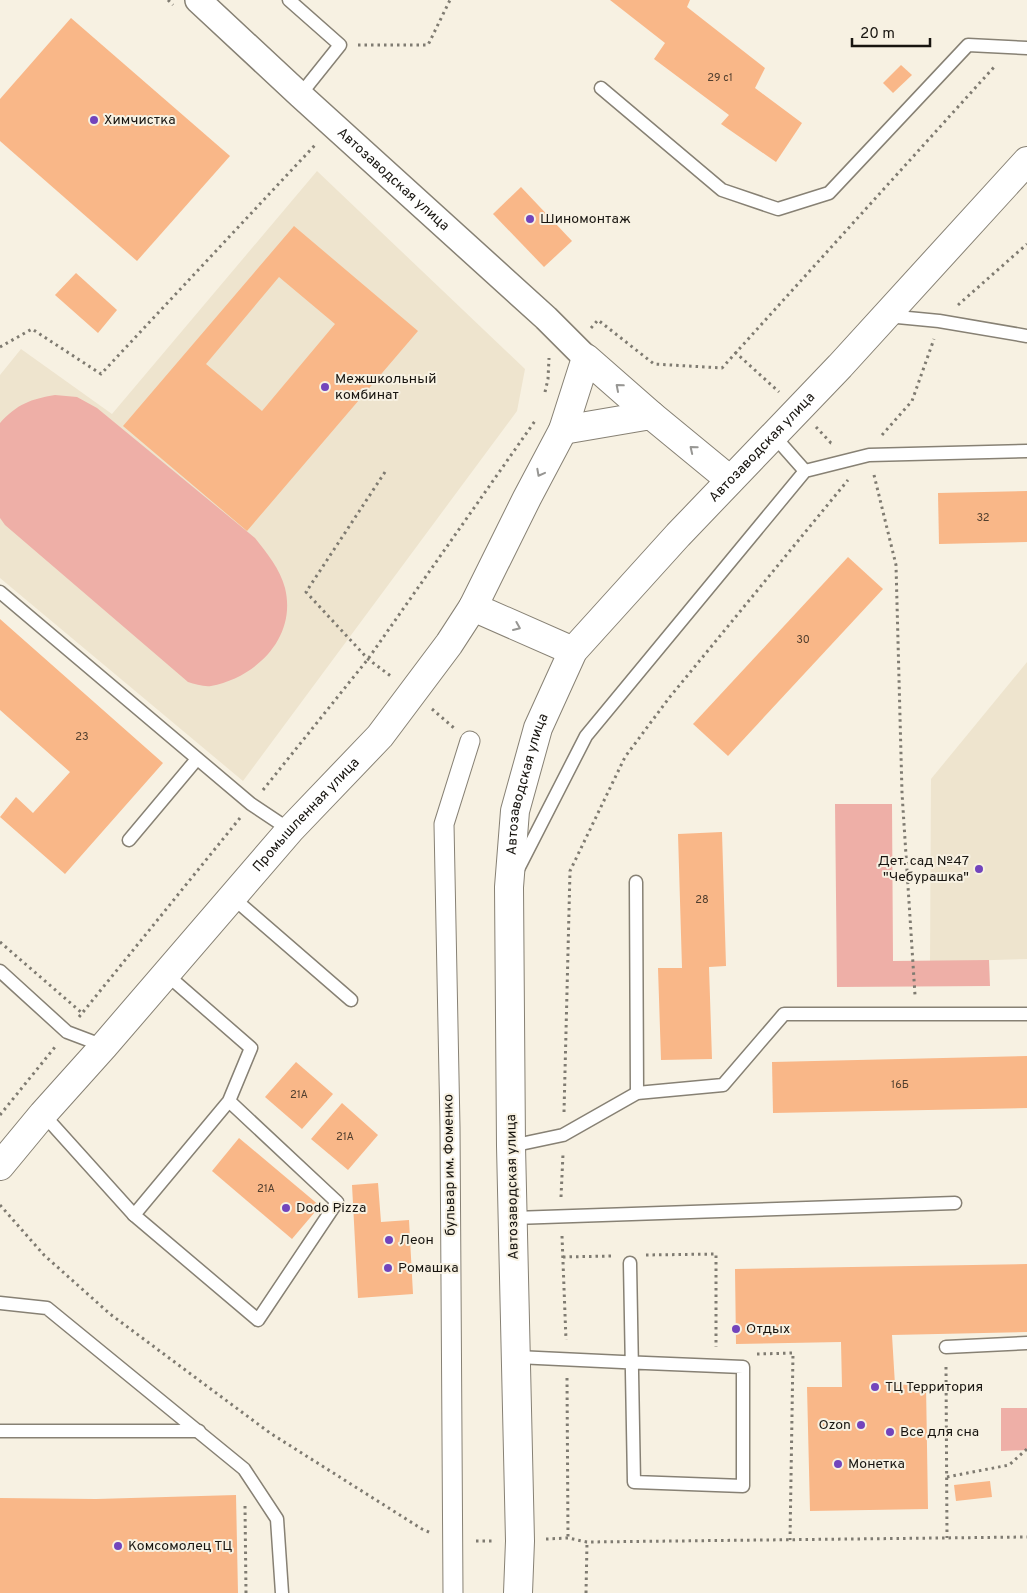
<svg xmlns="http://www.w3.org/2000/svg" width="1027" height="1593" font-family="Overpass,sans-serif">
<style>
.built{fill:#eee4ce}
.green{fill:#eeafa7}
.building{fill:#f9b788;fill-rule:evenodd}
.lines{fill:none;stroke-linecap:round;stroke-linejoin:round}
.service-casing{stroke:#878174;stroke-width:15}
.pedestrian-casing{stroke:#878174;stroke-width:21}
.minor-casing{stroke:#878174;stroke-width:28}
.tertiary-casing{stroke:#878174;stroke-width:30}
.path{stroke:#7f7b71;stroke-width:3;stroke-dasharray:2.5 4;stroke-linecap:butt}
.service{stroke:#fff;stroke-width:12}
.pedestrian{stroke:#fff;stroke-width:19}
.minor{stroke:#fff;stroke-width:25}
.tertiary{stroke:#fff;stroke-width:28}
.oneway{stroke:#979693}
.poi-dot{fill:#7244bc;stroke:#f7f1e2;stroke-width:2}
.labels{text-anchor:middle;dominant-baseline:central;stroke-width:4;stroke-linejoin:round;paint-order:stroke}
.number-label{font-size:11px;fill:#503e2e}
.poi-label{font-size:14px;fill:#181510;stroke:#f7f1e2;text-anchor:start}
.street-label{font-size:14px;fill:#181510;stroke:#f7f1e2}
</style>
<rect width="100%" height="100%" fill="#f7f1e2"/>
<g class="built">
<polygon points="317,171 525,369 517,411 243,781 0,578 0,375 21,349 112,414"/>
<polygon points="1027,662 1027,959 930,962 931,779"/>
</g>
<g class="green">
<path d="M 55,395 L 77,397 L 97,408 L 255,538 C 267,553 280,569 285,588 C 297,637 257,677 211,686 C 204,687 195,684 188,682 L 5,525 L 0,518 L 0,423 C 17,404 31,399 55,395 Z"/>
<polygon points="835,804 892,804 893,961 989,960 990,986 837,987"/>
<polygon points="1001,1408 1027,1408 1027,1450 1001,1451"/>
</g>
<g class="building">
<polygon points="610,0 690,0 687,7 765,68 755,88 802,123 776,162 721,124 729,115 654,59 665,43"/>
<polygon points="71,18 230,156 137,261 0,141 0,99"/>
<polygon points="901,65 912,75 893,93 883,83"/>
<polygon points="521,187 572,241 544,267 493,214"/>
<path d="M 294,226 L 418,331 L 247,531 L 123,426 ZM 279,277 L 335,324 L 262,411 L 206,364 Z"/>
<polygon points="76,273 117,310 98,333 55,295"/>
<polygon points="1027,491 1027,542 939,544 938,493"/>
<polygon points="848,557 883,589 728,756 693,724"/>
<polygon points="0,619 163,763 65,874 0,817 16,797 33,813 70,772 0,710"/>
<polygon points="722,832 726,966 709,967 712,1059 661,1060 658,968 682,968 678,834"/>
<polygon points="1027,1056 1027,1108 773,1113 772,1062"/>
<polygon points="296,1062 333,1094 302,1129 265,1097"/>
<polygon points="342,1103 378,1135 348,1170 311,1139"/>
<polygon points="239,1138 320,1206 292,1239 212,1171"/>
<polygon points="378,1183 381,1222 409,1220 413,1294 358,1298 352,1185"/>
<polygon points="1027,1264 1027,1332 892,1335 895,1385 926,1384 928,1509 810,1511 807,1387 842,1387 841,1342 736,1344 735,1269"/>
<polygon points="990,1481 992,1497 956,1501 954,1485"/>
<polygon points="236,1495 238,1593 0,1593 0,1498 96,1499"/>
</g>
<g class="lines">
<defs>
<g id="service">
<polyline points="289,0 340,45 300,95"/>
<polyline points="601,88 722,190 778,209 829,193 968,45 1027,48"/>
<polyline points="887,316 939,321 1027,336"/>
<polyline points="774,436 805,471"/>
<polyline points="0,592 251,804 290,830"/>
<polyline points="129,840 197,759"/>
<polyline points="518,869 586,736 805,471 869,455 1027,451"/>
<polyline points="636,882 637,1093"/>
<polyline points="232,897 351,1000"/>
<polyline points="0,971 67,1032 104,1046"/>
<polyline points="166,974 251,1048 229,1101 134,1215 258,1320 337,1202 229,1101"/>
<polyline points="43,1114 134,1215"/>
<polyline points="511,1146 563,1135 637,1093 723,1085 784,1014 1027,1014"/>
<polyline points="514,1218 955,1203"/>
<polyline points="0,1303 47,1308 244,1469 277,1519 282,1593"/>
<polyline points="946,1347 1027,1343"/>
<path d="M 517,1357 C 592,1361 668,1364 743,1367 L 743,1486 L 634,1482 L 630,1263"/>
<polyline points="0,1431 199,1431"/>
</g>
<polyline id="pedestrian" points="453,1593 450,1127 444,824 470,741"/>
<g id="minor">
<path id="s1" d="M 198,0 L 300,95 L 546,318 L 586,358"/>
</g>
<g id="tertiary">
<polyline points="563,430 651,415 730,480"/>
<polyline points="473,607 573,651"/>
<path id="s2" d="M 0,1166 L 43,1114 L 104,1046 L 290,830 L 380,736 L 449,644 L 473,607 L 527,498 L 563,430 L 586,358 L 651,415"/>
<path id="s3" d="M 518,1593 L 520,1541 L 511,1146 L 509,887 L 515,811 L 538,728 L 573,651 L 678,535 L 840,366 L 1027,161"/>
</g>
</defs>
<use href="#service" class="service-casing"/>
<use href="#pedestrian" class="pedestrian-casing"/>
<use href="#minor" class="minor-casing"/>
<use href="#tertiary" class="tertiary-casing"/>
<g class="path">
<polyline points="168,0 173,5"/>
<polyline points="358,45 428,45 450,0"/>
<polyline points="958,305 1027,244"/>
<polyline points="591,328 598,320 654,364 722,368 995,66"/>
<polyline points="0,347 32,329 101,374 316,144"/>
<polyline points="735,352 779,392"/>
<polyline points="545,392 548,379 549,358"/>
<polyline points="816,427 831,443 833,443"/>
<polyline points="882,435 912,401 934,339"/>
<polyline points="385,472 306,592 368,659 392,677"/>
<polyline points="874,475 896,565 902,793 915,995"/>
<polyline points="432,709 454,728"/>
<polyline points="263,790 368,659 535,421"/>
<polyline points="0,942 82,1013"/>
<polyline points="79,1017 240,818"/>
<polyline points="564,1112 570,871 625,757 669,698 848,480"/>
<polyline points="0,1115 55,1047"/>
<polyline points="561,1197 563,1154"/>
<polyline points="0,1205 44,1255 110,1314 270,1433 422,1529 431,1533"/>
<polyline points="562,1236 566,1340"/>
<polyline points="646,1255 716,1254 716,1347"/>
<polyline points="563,1257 612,1256"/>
<polyline points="757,1354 793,1353 790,1540"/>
<polyline points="946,1367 947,1538"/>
<polyline points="567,1378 568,1538"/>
<polyline points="947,1477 1009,1465 1027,1449"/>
<polyline points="245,1506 246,1593"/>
<polyline points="546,1539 568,1538 587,1542 1027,1537"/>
<polyline points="476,1541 494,1541"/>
<polyline points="586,1593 587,1542"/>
</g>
<use href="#service" class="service"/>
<use href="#pedestrian" class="pedestrian"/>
<use href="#minor" class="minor"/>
<use href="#tertiary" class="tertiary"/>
</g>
<defs><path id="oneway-chevron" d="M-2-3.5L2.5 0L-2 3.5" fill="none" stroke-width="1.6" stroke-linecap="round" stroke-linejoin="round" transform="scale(1.25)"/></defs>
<g class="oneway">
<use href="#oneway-chevron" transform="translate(619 387) rotate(-139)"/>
<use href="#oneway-chevron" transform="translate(693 449) rotate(-141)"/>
<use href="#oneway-chevron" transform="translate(540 473) rotate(118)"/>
<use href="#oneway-chevron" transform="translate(517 627) rotate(23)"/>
</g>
<g class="poi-dot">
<circle cx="94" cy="120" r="5"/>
<circle cx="530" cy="219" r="5"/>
<circle cx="325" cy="387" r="5"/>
<circle cx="979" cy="869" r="5"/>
<circle cx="286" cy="1208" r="5"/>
<circle cx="389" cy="1240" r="5"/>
<circle cx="388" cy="1268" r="5"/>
<circle cx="736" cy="1329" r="5"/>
<circle cx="875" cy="1387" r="5"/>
<circle cx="861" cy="1425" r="5"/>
<circle cx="890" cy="1432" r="5"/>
<circle cx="838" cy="1464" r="5"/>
<circle cx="118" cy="1546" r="5"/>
</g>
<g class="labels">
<g class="number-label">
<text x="720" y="78">29 с1</text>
<text x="983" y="518">32</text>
<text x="803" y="640">30</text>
<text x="82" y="737">23</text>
<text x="702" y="900">28</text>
<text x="900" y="1085">16Б</text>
<text x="299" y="1095">21А</text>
<text x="345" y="1137">21А</text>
<text x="266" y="1189">21А</text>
</g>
<g class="poi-label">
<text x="104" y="120">Химчистка</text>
<text x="540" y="219">Шиномонтаж</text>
<text x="335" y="379">Межшкольный<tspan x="335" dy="16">комбинат</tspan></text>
<text x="969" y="861" text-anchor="end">Дет. сад №47<tspan x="969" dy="16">"Чебурашка"</tspan></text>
<text x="296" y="1208">Dodo Pizza</text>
<text x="399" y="1240">Леон</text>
<text x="398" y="1268">Ромашка</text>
<text x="746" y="1329">Отдых</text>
<text x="885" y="1387">ТЦ Территория</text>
<text x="851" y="1425" text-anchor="end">Ozon</text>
<text x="900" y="1432">Все для сна</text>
<text x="848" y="1464">Монетка</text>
<text x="128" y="1546">Комсомолец ТЦ</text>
</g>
<g class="street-label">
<text stroke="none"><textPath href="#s1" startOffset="265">Автозаводская улица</textPath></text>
<text stroke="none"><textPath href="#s3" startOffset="1231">Автозаводская улица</textPath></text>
<text stroke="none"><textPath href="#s3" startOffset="811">Автозаводская улица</textPath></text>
<text stroke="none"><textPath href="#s2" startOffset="466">Промышленная улица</textPath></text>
<text transform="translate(450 1165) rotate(-91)">бульвар им. Фоменко</text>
<text transform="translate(513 1187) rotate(-91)">Автозаводская улица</text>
</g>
</g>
<path d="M852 38v8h78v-8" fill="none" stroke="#181510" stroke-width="2.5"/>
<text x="860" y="38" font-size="15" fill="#181510" stroke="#f7f1e2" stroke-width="4" paint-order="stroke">20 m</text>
</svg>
